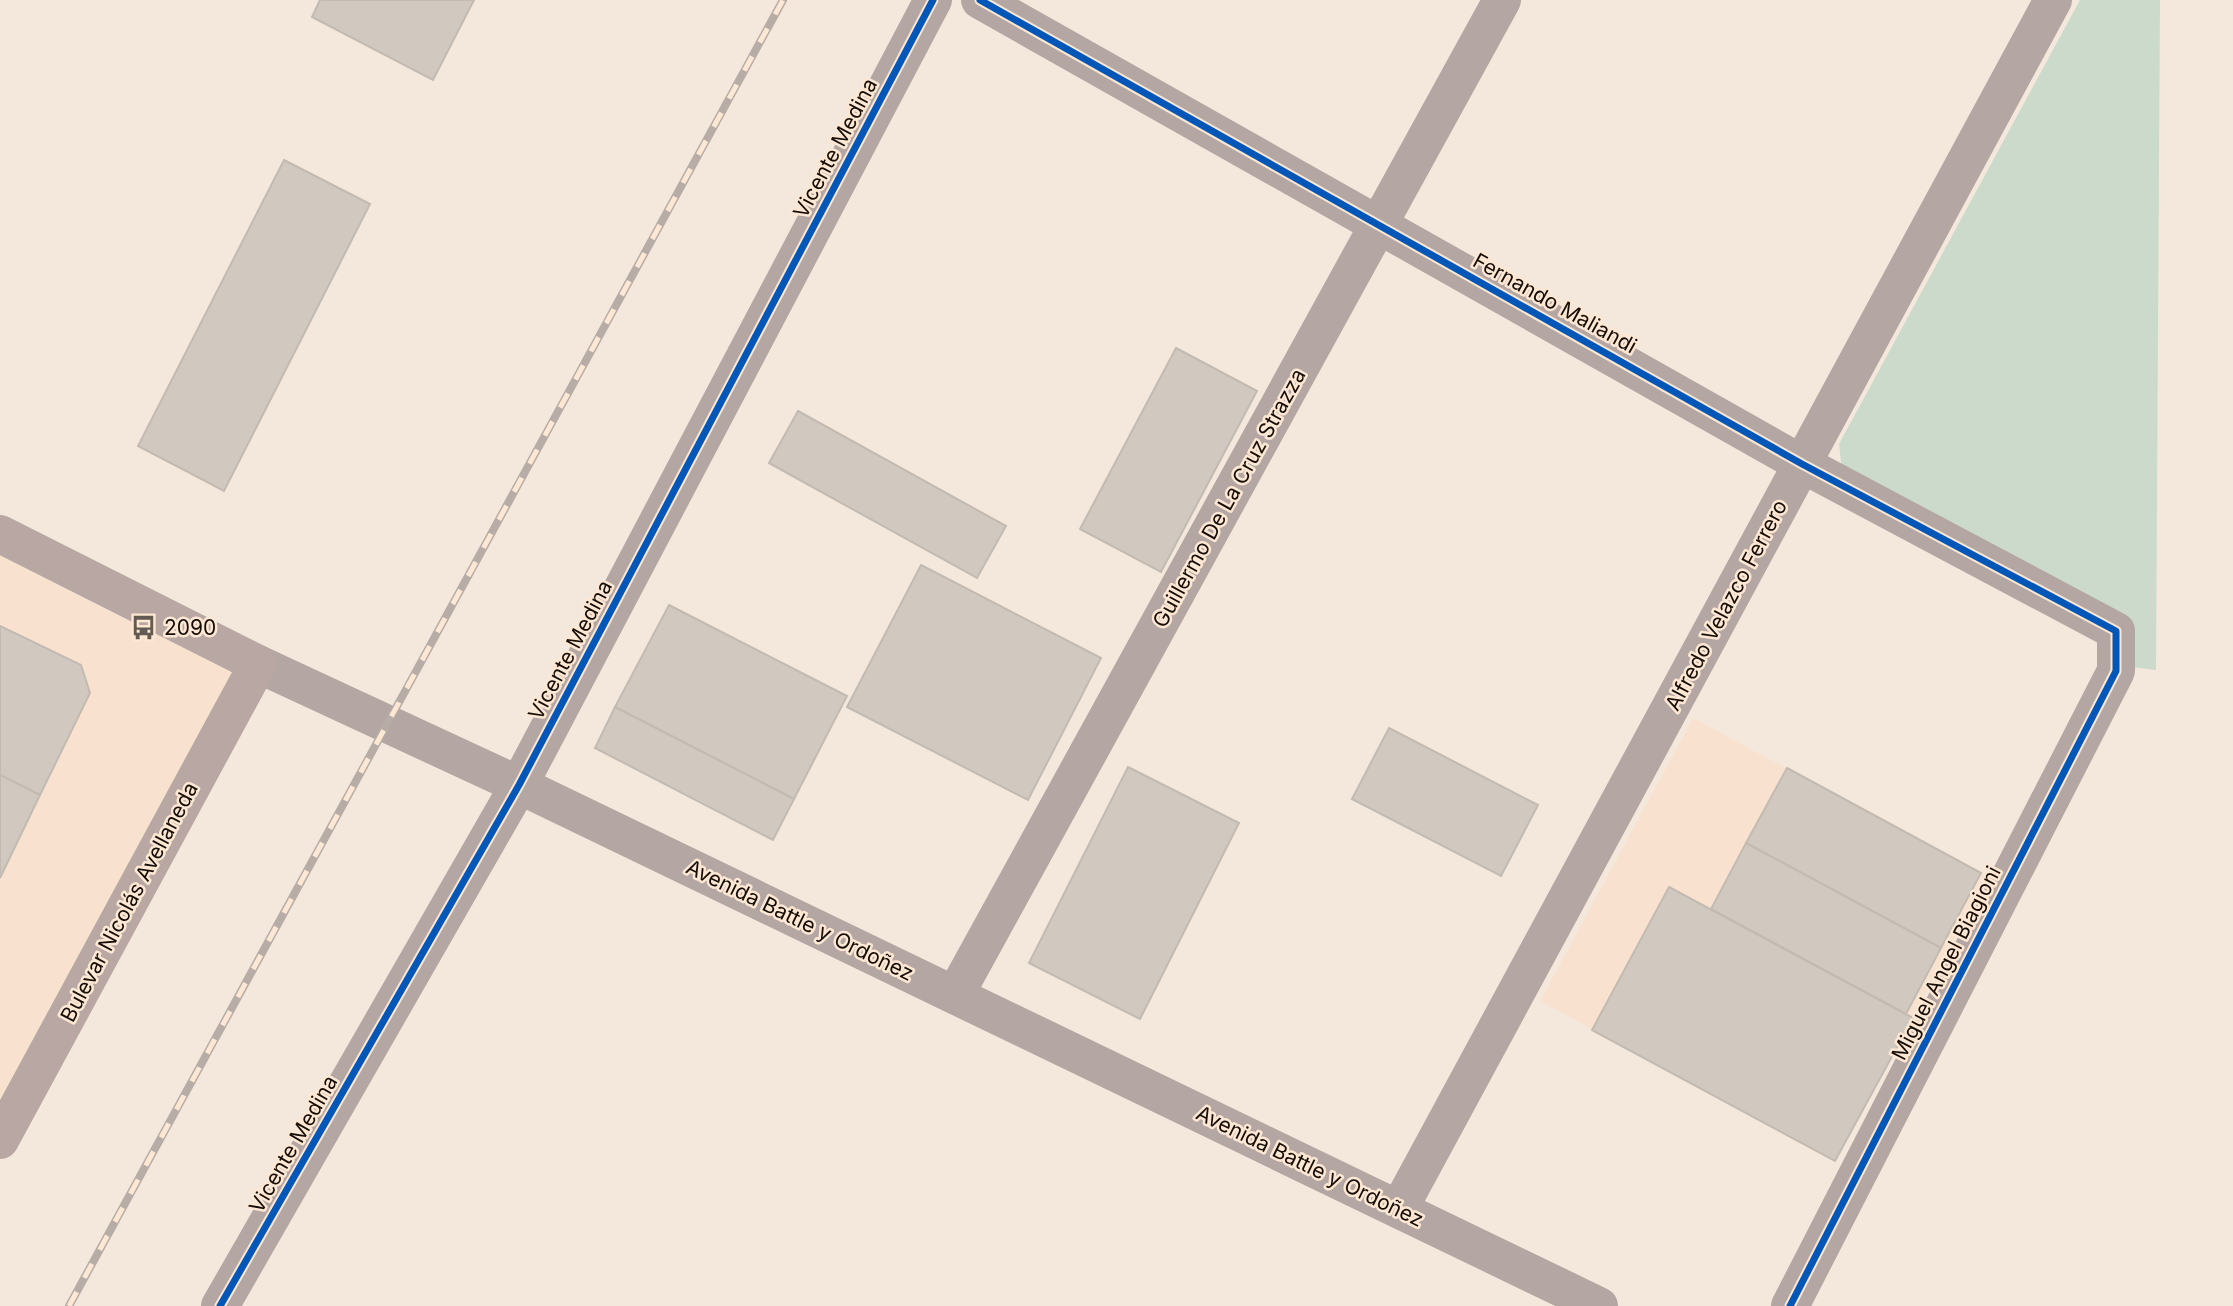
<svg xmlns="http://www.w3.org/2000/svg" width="2233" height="1306" font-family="Inter,sans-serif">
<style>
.built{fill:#f8e2cf}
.green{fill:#ccdacb}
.building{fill:#d1c8bf;stroke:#c3bab1;stroke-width:2}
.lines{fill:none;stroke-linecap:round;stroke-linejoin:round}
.minor{stroke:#b4a6a2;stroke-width:38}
.major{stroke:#b8a7a2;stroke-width:38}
.rail-casing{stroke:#b8aca7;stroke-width:8}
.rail{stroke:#fee7d3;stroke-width:5;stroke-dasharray:16;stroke-linecap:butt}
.cycleway-casing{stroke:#fee7d3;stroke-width:11}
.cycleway{stroke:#0057b8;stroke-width:7}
.labels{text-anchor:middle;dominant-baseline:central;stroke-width:5;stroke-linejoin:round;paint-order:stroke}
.street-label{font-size:21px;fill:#150e07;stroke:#fee7d3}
.poi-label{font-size:21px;fill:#150e07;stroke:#fee7d3;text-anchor:start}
</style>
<rect width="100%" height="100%" fill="#f4e8dd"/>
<g class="built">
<polygon points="0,534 258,664 0,1140"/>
<polygon points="1693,718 1988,877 1835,1161 1540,1001"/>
</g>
<polygon class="green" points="2080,0 2160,0 2156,670 2131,667 2130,624 1842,471 1839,444"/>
<g class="building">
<polygon points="320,0 474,0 433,80 312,17"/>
<polygon points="284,160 370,204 224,491 138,446"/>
<polygon points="1176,348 1257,391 1161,572 1080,529"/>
<polygon points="798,411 1006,526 977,578 769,463"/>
<polygon points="921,565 1101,658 1028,800 847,707"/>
<polygon points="669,605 847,696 794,799 615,707"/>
<polygon points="0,626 81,665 90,693 40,795 0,775"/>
<polygon points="615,707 794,799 773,840 595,748"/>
<polygon points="1389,728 1538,805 1501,876 1352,799"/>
<polygon points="1128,767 1239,823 1140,1019 1029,963"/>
<polygon points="1787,768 1981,873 1941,948 1746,843"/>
<polygon points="0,775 40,795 0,878"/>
<polygon points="1746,843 1941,948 1906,1014 1711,909"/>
<polygon points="1669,887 1913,1018 1835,1161 1592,1030"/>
</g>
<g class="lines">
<g class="minor">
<polyline points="980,0 1802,464 2116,631 2116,671 1790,1306"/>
<polyline points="258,664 519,785 1599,1306"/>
<polyline points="955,995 1502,0"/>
<polyline points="1399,1209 2053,0"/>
<polyline points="220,1306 519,785 933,0"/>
</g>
<polyline class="major" points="0,534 258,664 0,1140"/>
<defs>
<polyline id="rail" points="69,1306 783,0"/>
</defs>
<use href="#rail" class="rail-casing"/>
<use href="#rail" class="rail"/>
<defs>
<g id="cycleway">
<polyline points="980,0 1802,464 2116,631 2116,671 1790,1306"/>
<polyline points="220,1306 519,785 933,0"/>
</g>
</defs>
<use href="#cycleway" class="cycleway-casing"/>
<use href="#cycleway" class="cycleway"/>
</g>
<defs>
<symbol id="bus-bare" viewBox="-9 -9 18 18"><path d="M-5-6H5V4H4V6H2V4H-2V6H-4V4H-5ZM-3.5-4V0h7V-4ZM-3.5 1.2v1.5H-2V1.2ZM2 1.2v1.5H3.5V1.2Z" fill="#635a52" stroke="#fee7d3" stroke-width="2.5" paint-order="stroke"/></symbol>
</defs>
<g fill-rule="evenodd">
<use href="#bus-bare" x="126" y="610" width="35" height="35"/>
</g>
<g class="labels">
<g class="street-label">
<text transform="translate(835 148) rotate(-62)">Vicente Medina</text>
<text transform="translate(1555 303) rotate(29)">Fernando Maliandi</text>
<text transform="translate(1229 498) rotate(-61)">Guillermo De La Cruz Strazza</text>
<text transform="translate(1726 605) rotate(-62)">Alfredo Velazco Ferrero</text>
<text transform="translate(570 650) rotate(-62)">Vicente Medina</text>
<text transform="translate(129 902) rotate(-62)">Bulevar Nicolás Avellaneda</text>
<text transform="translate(800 920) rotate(26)">Avenida Battle y Ordoñez</text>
<text transform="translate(1946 963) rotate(-63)">Miguel Angel Biagioni</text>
<text transform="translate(293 1144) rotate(-60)">Vicente Medina</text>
<text transform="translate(1310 1166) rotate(26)">Avenida Battle y Ordoñez</text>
</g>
<g class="poi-label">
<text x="164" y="627">2090</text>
</g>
</g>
</svg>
